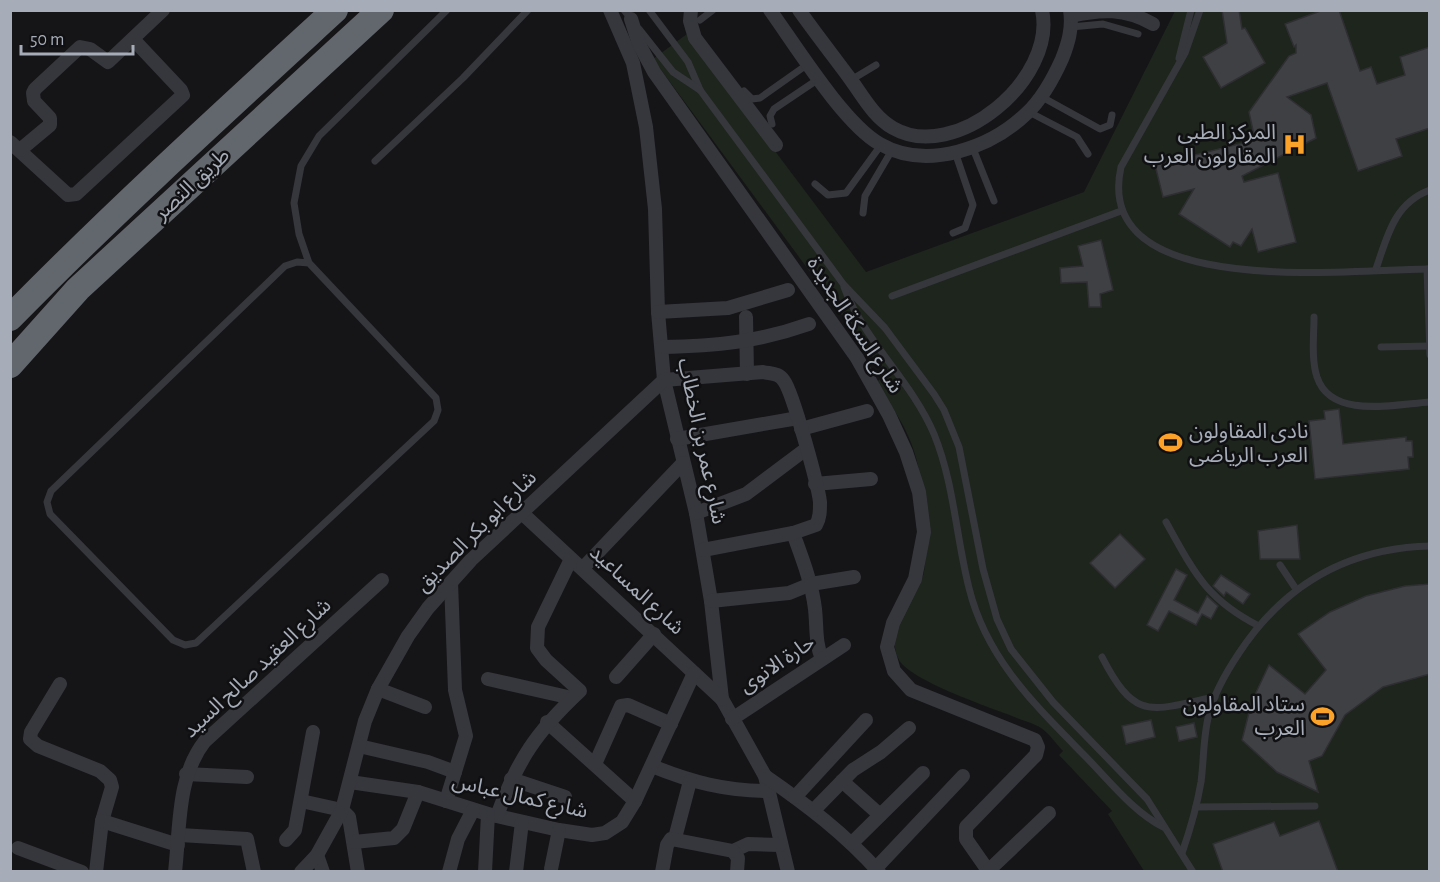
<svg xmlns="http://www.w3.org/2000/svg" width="1440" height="882" font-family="'Alegreya Sans','Noto Sans Arabic',sans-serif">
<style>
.green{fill:#1d251d}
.building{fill:#3f4044;stroke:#2f2f33;stroke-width:1.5}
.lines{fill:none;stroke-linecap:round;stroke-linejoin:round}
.lane{stroke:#36373c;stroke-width:7}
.street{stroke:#36373c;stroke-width:14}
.highway{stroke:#62666d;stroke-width:26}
.labels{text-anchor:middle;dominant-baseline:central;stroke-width:5;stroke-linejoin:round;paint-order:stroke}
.poi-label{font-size:21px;fill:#a6adb8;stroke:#101012;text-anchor:end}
.street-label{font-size:21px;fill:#a6adb8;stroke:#101012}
</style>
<rect width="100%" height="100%" fill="#151517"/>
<path class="green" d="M 1175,11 L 1429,11 L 1429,871 L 1144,871 L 1108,814 L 1112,811 L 1059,755 L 1063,751 C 1056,744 1050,734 1041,728 C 1034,723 1021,720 1012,716 C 988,707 910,680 899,660 C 883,631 918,600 924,572 C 927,554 925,535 924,517 C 921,457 912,432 875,383 L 886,375 L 653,59 L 687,34 L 866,272 L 1084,192 Z"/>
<g class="building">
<polygon points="1222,10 1239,10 1242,29 1245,28 1265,63 1221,88 1203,57 1227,43"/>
<polygon points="1323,10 1339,10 1360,71 1371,67 1377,84 1405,75 1400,57 1430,47 1430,128 1396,139 1402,156 1358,171 1327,83 1287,97 1311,115 1316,138 1242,176 1244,182 1278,173 1296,242 1258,252 1252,229 1241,246 1233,242 1230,247 1179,214 1194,189 1163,197 1155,165 1255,140 1249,112 1289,56 1296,53 1296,45 1294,47 1285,24"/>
<polygon points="1101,240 1113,290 1100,294 1101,307 1089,307 1087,282 1061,283 1060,268 1083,266 1078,246"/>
<polygon points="1339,409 1343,444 1406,437 1406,441 1412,441 1413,457 1408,457 1409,469 1315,479 1309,421 1325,419 1324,411"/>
<polygon points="1297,525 1300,559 1260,559 1258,531"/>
<polygon points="1120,534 1145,559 1115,588 1090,563"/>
<polygon points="1176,569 1187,575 1174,600 1198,613 1207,596 1218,606 1211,619 1202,614 1196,625 1169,611 1158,631 1147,625"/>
<polygon points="1221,575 1250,594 1243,604 1226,592 1224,596 1213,586"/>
<polygon points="1430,584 1430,674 1383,687 1345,715 1322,756 1309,761 1318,792 1277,772 1242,740 1252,701 1269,665 1305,694 1326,670 1298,634 1330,612 1366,596 1405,586"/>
<polygon points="1151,720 1155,737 1126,744 1122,726"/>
<polygon points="1194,723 1197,737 1179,741 1176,727"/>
<polygon points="1319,821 1338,872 1223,872 1213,844 1274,822 1280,836"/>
</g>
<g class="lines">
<g class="lane">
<polyline points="624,10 632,20"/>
<polyline points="649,10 688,62 700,90 844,285 885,328 934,394 944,410 959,447 983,569 997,619 1011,649 1053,702 1147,799 1193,872"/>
<path d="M 1200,10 L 1185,53 L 1121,167 C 1091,302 1354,269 1430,269"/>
<polyline points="700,20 713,10"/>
<polyline points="1071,27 1103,24 1138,34"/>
<polyline points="639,29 673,72 700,90"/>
<polyline points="1179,58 1191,10"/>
<polyline points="851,80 876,65"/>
<polyline points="744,91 752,99 760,98 808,64"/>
<polyline points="1042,97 1100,129 1110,125 1112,115"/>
<polyline points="1029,112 1077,137 1088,154"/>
<polyline points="772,124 770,116 774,109 820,78"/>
<polyline points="972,146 994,201"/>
<polyline points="375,161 463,78 528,10"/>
<polyline points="815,184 828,195 846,193 881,145"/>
<polyline points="863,213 865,196 892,150"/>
<polyline points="953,233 965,228 973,205 955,152"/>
<polyline points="309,263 297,262 285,266 51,491 47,502 50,514 173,640 185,645 196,643 434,421 438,410 436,398 309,263 299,234 294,203 301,166 319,136 447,10"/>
<path d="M 1376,269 C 1387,237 1394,203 1430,190"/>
<polyline points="1427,269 1430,355"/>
<path d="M 844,287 C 864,341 911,380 934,434 C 954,483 956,537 969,588 C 986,658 1035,705 1083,754 C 1108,779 1132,811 1163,827"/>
<polyline points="892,296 1121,211"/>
<path d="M 1314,317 C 1314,335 1311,359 1317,377 C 1331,420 1396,404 1430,402"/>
<polyline points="1381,347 1429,346"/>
<path d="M 1166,522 C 1194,572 1206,599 1259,626"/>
<polyline points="1280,565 1296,589"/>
<path d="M 1102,657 C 1136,723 1151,710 1215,697"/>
<polyline points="1196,807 1315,806"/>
<path d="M 1182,853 C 1190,830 1197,806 1201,782 C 1204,760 1203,736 1209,714 C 1214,693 1227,671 1239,653 C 1284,585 1348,548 1430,546"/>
</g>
<g class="street">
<polyline points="610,10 633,63 646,127 655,209 658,312 664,380 696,513 711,601 722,699 765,776 788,872"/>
<polyline points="691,10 690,21 695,38 776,145"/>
<path d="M 770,10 C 796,46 844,124 880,144 C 927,171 991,148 1027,113 C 1043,98 1053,79 1062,59 C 1068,44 1073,28 1070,10"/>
<path d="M 799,10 C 816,34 834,57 851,80 C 864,98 874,117 893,128 C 955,164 1057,79 1042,10"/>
<path d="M 1071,16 C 1101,9 1125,8 1153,24"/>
<polyline points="631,19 639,44 654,72 857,358 889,415 906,452 919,492 924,532 915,579 893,623 887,647 894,671 911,690 1035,740 1038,747 1036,755 966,827 966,839 989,872"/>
<polyline points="10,142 68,195 76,194 183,95 181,90 133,39"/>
<polyline points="20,150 50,125 50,118 34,101 33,93 35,89 80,47 90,49 108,62 163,10"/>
<polyline points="658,312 728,308 788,290"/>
<polyline points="746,317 747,374"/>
<path d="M 662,347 C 716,346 758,342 809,324"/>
<polyline points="801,429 867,411"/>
<polyline points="677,439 798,418"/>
<polyline points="815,484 871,479"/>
<polyline points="522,513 722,699"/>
<polyline points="696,513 746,494 806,449"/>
<path d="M 793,533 C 802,558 812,583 815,609 C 817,627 815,642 822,659"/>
<polyline points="583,568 683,463"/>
<polyline points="711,601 789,593 811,584 854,577"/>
<polyline points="616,677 654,634"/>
<polyline points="488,679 572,698"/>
<polyline points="60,684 31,732 30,739 38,746 100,771 110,780 112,787 102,821 96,872"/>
<polyline points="378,689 425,707"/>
<polyline points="732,719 844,645"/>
<polyline points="547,722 635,801"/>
<polyline points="359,746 428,762 455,772"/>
<polyline points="595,764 621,706 628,705 671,724"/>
<path d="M 652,766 C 691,782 726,791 768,791"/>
<polyline points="186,774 247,777"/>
<path d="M 765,776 C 807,805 845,834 879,872"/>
<polyline points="511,779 565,797"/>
<polyline points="842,781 880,815"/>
<polyline points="350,782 418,792 488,814 559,830 592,835 605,833 622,822 635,801 694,673"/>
<polyline points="795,797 866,720"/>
<polyline points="301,801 342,810 349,817 358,872"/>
<polyline points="446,801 466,736 455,690 451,582"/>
<polyline points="814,810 853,770 881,752 909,728"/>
<path d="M 497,816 C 517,761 536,732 580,691 L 546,660 L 537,648 L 538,627 L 571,559"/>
<polyline points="102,821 178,845"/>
<polyline points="180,835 247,839 254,872"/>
<polyline points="675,838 690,781"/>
<polyline points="286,840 295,830 313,732"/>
<polyline points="354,842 394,838 403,829 418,792"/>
<polyline points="852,843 923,773"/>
<polyline points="18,848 82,872"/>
<polyline points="733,851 748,844 780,845"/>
<polyline points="733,851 738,858 737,872"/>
<polyline points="317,855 323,872"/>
<polyline points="876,868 963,776"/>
<polyline points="551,869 559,830"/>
<path d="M 175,872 C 180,828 177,776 205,741 L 382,580"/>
<path d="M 301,872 L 317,855 L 342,810 L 365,721 L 378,689 L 408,636 L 428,608 L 471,560 L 664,380 L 763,372 C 772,374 779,373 784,381 C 793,393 818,485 820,502 C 820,511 820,518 816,525 L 793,533 L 703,550"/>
<polyline points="449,872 458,839 473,810"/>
<polyline points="485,872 488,814"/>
<polyline points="516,872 522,822"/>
<polyline points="662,872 667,845 671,839 733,851"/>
<polyline points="987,872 1049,813"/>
</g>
<g class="highway">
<path d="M 10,318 C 115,211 225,111 335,10"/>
<polyline points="10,365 78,289 381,10"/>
</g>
</g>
<defs>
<symbol id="hospital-bare" viewBox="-9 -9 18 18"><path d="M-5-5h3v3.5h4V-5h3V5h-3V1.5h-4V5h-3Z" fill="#faa22a" stroke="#101012" stroke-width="2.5" paint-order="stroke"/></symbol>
<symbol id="stadium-bare" viewBox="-9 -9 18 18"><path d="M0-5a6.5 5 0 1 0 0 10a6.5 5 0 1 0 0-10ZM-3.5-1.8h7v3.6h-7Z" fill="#faa22a" stroke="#101012" stroke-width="2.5" paint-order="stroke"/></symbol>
</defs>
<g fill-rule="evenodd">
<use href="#hospital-bare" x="1278" y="128" width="33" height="33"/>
<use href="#stadium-bare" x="1154" y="426" width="33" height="33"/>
<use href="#stadium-bare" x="1306" y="700" width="33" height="33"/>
</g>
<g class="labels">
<g class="poi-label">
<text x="1276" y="132">المركز الطبى<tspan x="1276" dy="24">المقاولون العرب</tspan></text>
<text x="1189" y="431" text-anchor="start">نادى المقاولون<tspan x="1189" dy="24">العرب الرياضى</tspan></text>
<text x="1305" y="704">ستاد المقاولون<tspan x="1305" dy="24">العرب</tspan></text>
</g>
<g class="street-label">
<text transform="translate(192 184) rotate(-43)">طريق النصر</text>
<text transform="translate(855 325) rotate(57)">شارع السكة الجديدة</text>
<text transform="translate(702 441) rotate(78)">شارع عمر بن الخطاب</text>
<text transform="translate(476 531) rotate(-45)">شارع ابو بكر الصديق</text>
<text transform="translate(637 590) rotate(43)">شارع المساعيد</text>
<text transform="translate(777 664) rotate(-34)">حارة الانوى</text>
<text transform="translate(257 668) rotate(-43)">شارع العقيد صالح السيد</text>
<text transform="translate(520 796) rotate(13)">شارع كمال عباس</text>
</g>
</g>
<rect width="1440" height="882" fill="none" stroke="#a6adb8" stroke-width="24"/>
<path d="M21 45v9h112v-9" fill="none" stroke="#a6adb8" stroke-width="3"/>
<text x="30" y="45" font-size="18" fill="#a6adb8" stroke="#101012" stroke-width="4.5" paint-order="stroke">50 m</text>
</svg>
